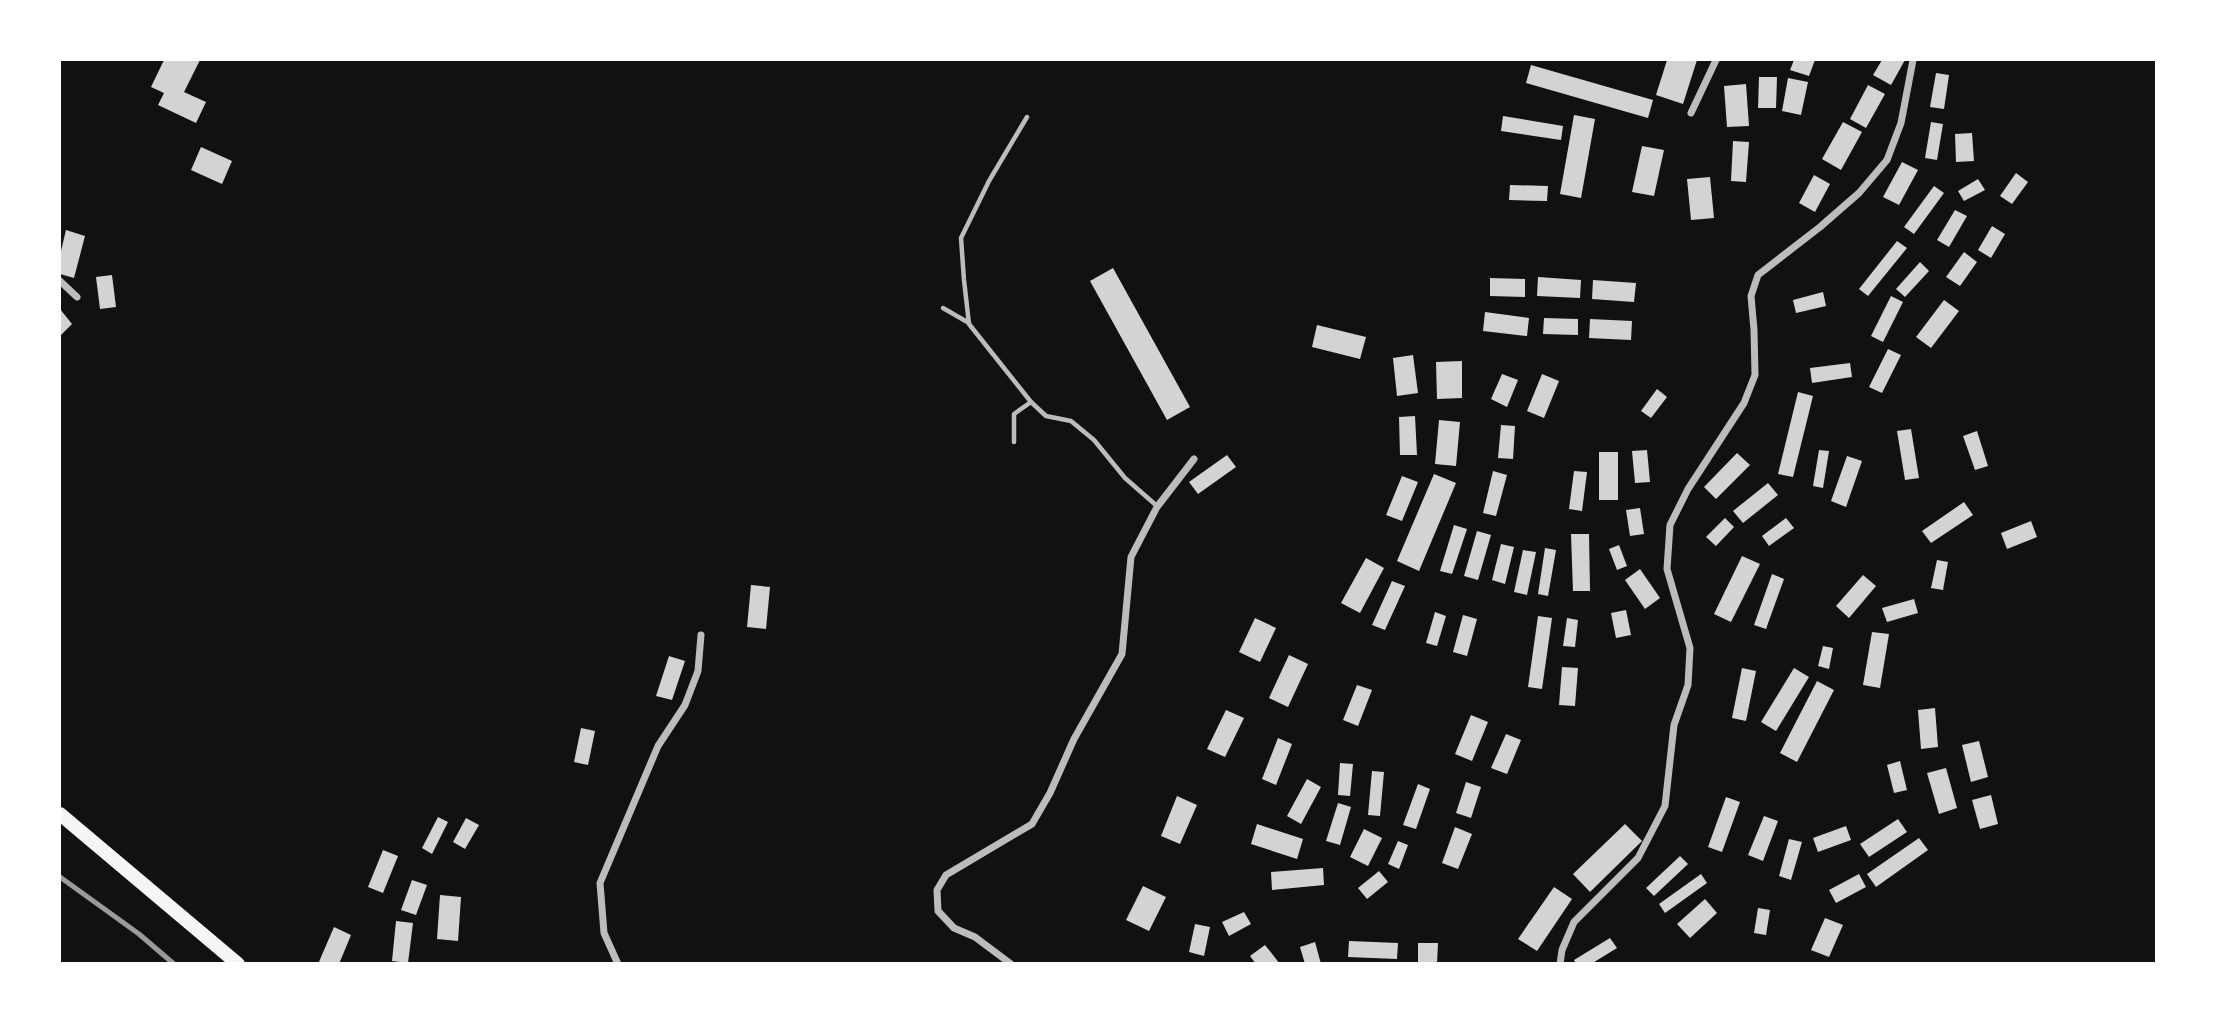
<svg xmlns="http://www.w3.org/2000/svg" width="2216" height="1023" font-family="'Noto Sans',sans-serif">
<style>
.building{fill:#d3d3d3}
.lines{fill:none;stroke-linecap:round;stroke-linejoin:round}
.service{stroke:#bcbcbc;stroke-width:4.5}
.minor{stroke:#bcbcbc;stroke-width:7}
.primary{stroke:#f5f5f5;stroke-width:14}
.rail{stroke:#9a9a9a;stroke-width:5}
</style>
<rect width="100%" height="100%" fill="#111"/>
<g class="building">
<polygon points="164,60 200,60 184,92 206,102 196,123 158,105 164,93 151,87"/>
<polygon points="1667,60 1697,60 1683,104 1656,95"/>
<polygon points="1794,60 1815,60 1809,76 1790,70"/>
<polygon points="1882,60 1905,60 1891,85 1873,75"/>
<polygon points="1531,65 1653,100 1648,118 1526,83"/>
<polygon points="1936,73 1949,75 1944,109 1930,107"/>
<polygon points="1759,77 1777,77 1776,108 1758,108"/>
<polygon points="1788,78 1808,82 1801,115 1782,111"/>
<polygon points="1746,84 1749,126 1727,127 1724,86"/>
<polygon points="1868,85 1885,94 1866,128 1850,119"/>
<polygon points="1574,115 1595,119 1581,198 1560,194"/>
<polygon points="1503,116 1563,126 1561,140 1501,131"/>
<polygon points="1843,122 1862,132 1841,170 1822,159"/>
<polygon points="1931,122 1943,124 1937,160 1925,158"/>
<polygon points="1972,133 1974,161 1956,162 1955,134"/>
<polygon points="1733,141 1749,142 1746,182 1731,181"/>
<polygon points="1642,146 1664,150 1654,196 1632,192"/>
<polygon points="201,147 232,161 222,184 191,170"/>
<polygon points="1902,162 1918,170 1899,205 1883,197"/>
<polygon points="2016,173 2028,182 2012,204 2000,196"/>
<polygon points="1814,175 1830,184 1815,212 1799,203"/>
<polygon points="1710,177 1714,218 1691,220 1687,179"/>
<polygon points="1978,179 1985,190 1964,201 1958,191"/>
<polygon points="1510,185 1548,186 1547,201 1509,200"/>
<polygon points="1934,186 1944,193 1914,234 1904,227"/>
<polygon points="1955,210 1967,216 1949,247 1937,240"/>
<polygon points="1992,226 2005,234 1991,258 1978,250"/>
<polygon points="66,230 85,236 74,278 60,274 60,255"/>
<polygon points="1897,241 1907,248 1868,296 1859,289"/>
<polygon points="1964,252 1977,262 1960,286 1946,277"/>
<polygon points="1920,262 1929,271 1905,297 1896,289"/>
<polygon points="1113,268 1190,407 1167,420 1090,281"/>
<polygon points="112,275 116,307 100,309 96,277"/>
<polygon points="1538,277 1581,280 1580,298 1537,296"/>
<polygon points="1490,278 1525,279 1525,297 1490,296"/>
<polygon points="1593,280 1636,283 1634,302 1592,299"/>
<polygon points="1823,292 1826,306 1796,313 1793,300"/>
<polygon points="1891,296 1903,302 1883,342 1871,336"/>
<polygon points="1944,300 1959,311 1931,348 1916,337"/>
<polygon points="60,309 72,324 60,336"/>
<polygon points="1485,312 1529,318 1527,336 1483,331"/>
<polygon points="1544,318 1578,319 1578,335 1543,334"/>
<polygon points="1590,319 1632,321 1631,340 1589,338"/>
<polygon points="1317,325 1366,337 1360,359 1312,347"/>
<polygon points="1888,349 1901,355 1882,393 1869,387"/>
<polygon points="1413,355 1418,393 1397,396 1393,358"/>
<polygon points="1462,361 1462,398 1437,399 1436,362"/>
<polygon points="1850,363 1852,377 1812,383 1810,368"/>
<polygon points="1502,374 1518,380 1507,407 1491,399"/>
<polygon points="1542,374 1559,381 1544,418 1527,411"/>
<polygon points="1657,389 1667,397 1651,418 1641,411"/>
<polygon points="1798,392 1813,396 1793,477 1778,474"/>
<polygon points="1415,416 1417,455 1400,455 1399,417"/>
<polygon points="1439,420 1460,422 1456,466 1435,464"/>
<polygon points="1501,425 1515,426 1513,459 1498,458"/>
<polygon points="1911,429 1919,478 1905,480 1897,431"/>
<polygon points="1977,431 1988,466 1975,470 1963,436"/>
<polygon points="1647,450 1650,482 1635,483 1632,451"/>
<polygon points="1819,450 1829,451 1823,488 1813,486"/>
<rect x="1599" y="452" width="19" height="48"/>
<polygon points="1737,453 1750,465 1716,499 1704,487"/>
<polygon points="1227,455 1236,467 1198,494 1189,482"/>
<polygon points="1847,456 1862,461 1846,507 1831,501"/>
<polygon points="1493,471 1507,475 1496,516 1483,513"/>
<polygon points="1574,471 1587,472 1582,511 1569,509"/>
<polygon points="1434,474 1456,483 1419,571 1397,561"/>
<polygon points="1402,476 1418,482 1402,521 1386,515"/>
<polygon points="1768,483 1778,495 1743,523 1733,511"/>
<polygon points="1964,502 1973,515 1931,543 1922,531"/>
<polygon points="1640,508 1644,534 1630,536 1626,510"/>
<polygon points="1725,518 1734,527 1716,546 1706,537"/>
<polygon points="1786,518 1794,528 1769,546 1762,536"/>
<polygon points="2031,521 2037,537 2007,549 2001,533"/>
<polygon points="1454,525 1467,529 1452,574 1440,571"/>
<polygon points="1477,531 1491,535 1478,580 1464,576"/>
<polygon points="1571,534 1589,534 1590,591 1573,591"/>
<polygon points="1501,544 1514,547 1505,584 1492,580"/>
<polygon points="1619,545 1627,566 1617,570 1609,549"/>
<polygon points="1545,548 1556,550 1548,596 1538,594"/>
<polygon points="1523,550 1536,552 1527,595 1514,592"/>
<polygon points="1742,556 1760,564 1731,622 1714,614"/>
<polygon points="1366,558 1384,568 1360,613 1341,603"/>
<polygon points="1937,560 1948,562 1943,590 1931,588"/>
<polygon points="1640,569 1660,598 1645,609 1625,580"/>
<polygon points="1772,574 1784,579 1766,629 1754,625"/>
<polygon points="1863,575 1876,586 1849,618 1836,606"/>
<polygon points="1392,581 1405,586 1385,630 1372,625"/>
<polygon points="751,585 770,587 766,629 747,627"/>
<polygon points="1914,599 1918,613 1887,622 1882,608"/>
<polygon points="1626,610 1631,635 1616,638 1611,613"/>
<polygon points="1435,612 1446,616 1437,646 1426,643"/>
<polygon points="1463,615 1477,619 1467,656 1453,652"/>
<polygon points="1538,616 1552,618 1542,689 1528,687"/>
<polygon points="1255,618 1276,628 1260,662 1239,652"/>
<polygon points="1567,618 1578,620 1575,647 1563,646"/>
<polygon points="1872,632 1889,634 1880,688 1863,685"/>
<polygon points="1823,646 1833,648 1829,669 1818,666"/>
<polygon points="1289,655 1308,664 1288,707 1269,698"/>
<polygon points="669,656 685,661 672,700 656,696"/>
<polygon points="1562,667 1578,668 1575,706 1559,705"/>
<polygon points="1742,668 1756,671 1746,721 1732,718"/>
<polygon points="1794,668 1809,677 1776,731 1761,722"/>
<polygon points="1817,681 1834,690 1797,762 1780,753"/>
<polygon points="1357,685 1372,690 1358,726 1343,720"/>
<polygon points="1935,708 1938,747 1921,749 1918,710"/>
<polygon points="1226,710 1244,718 1225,757 1207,749"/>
<polygon points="1471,715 1488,722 1472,761 1455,754"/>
<polygon points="581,728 595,731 588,765 574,762"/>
<polygon points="1506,734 1521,740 1507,774 1491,768"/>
<polygon points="1278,738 1292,744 1276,785 1262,779"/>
<polygon points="1979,741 1988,777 1971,782 1962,745"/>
<polygon points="1900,761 1907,790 1894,793 1887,765"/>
<polygon points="1340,763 1353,764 1350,796 1338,795"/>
<polygon points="1946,768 1957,808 1939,814 1927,773"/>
<polygon points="1372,771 1384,772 1380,816 1368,815"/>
<polygon points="1307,779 1321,787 1301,824 1287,816"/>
<polygon points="1466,782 1481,787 1471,818 1456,813"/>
<polygon points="1418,784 1430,789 1416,829 1403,825"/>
<polygon points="1991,795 1998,824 1980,829 1972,800"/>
<polygon points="1177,796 1197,805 1180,844 1161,836"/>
<polygon points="1726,797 1740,802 1722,852 1708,847"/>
<polygon points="1338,803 1351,807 1340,845 1326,841"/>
<polygon points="1764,816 1778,821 1763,861 1748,855"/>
<polygon points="438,817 448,822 432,854 422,848"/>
<polygon points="466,818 479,825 465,849 453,842"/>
<polygon points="1898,819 1907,832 1869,857 1860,844"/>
<polygon points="1257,824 1303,839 1297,859 1251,844"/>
<polygon points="1625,824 1642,841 1590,892 1573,874"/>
<polygon points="1846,826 1851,840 1818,852 1813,838"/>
<polygon points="1455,827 1472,834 1458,869 1442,863"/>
<polygon points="1364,829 1382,838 1368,866 1350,857"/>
<polygon points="1919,838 1928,850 1876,887 1867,874"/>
<polygon points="1789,839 1802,842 1791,880 1779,876"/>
<polygon points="1398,841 1408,845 1399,869 1388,864"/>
<polygon points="383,850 398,856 383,893 368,887"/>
<polygon points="1680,856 1688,864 1654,896 1646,888"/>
<polygon points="1323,868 1324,885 1272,890 1271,872"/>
<polygon points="1379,871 1388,882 1367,899 1358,888"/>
<polygon points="1701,874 1707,883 1665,913 1659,904"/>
<polygon points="1859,874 1866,887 1836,903 1829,890"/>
<polygon points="412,880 427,885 416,915 401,910"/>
<polygon points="1143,886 1166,897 1149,931 1126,920"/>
<polygon points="1554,887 1572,899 1537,951 1518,939"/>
<polygon points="440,895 461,897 458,941 437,939"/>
<polygon points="1705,899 1717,913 1690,938 1677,924"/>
<polygon points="1758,908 1770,910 1766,935 1754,933"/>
<polygon points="1244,912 1251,924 1229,936 1222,922"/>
<polygon points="1825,918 1843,925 1829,957 1811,950"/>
<polygon points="396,921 413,923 408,963 392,961"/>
<polygon points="1195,924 1210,927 1204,956 1189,952"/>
<polygon points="334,927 351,935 339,964 318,964"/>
<polygon points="1610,938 1617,948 1591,964 1576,964 1574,960"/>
<polygon points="1349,941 1398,943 1397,959 1348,957"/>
<polygon points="1315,942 1321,964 1305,964 1300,947"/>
<polygon points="1418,943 1438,943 1437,964 1418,964"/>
<polygon points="1265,945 1280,964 1256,964 1250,956"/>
</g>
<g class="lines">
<g class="service">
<polyline points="1027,117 989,181 961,238 964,280 969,324 1031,402 1046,416 1071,421 1094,440 1125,478 1157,506"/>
<polyline points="943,308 969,323"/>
<polyline points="1014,442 1014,414 1031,402"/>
</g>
<g class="minor">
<polyline points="1691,113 1716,60"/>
<polyline points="60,281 77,297"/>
<polyline points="618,964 604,933 600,883 658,746 685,705 698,671 701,635"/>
<polyline points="1011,964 975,937 954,928 938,911 937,890 946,875 1032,824 1050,793 1074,739 1122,654 1131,557 1157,507 1194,459"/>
<polyline points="1560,964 1562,950 1574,922 1638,858 1665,806 1674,725 1688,685 1690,648 1667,569 1670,525 1688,489 1744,403 1755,375 1754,330 1751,296 1758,275 1820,227 1859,193 1887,160 1901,123 1913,60"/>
</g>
<polyline class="primary" points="60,814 238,964"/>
<polyline class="rail" points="60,877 139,934 174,964"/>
</g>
<rect width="2216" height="1023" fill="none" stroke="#ffffff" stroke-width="122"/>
</svg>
